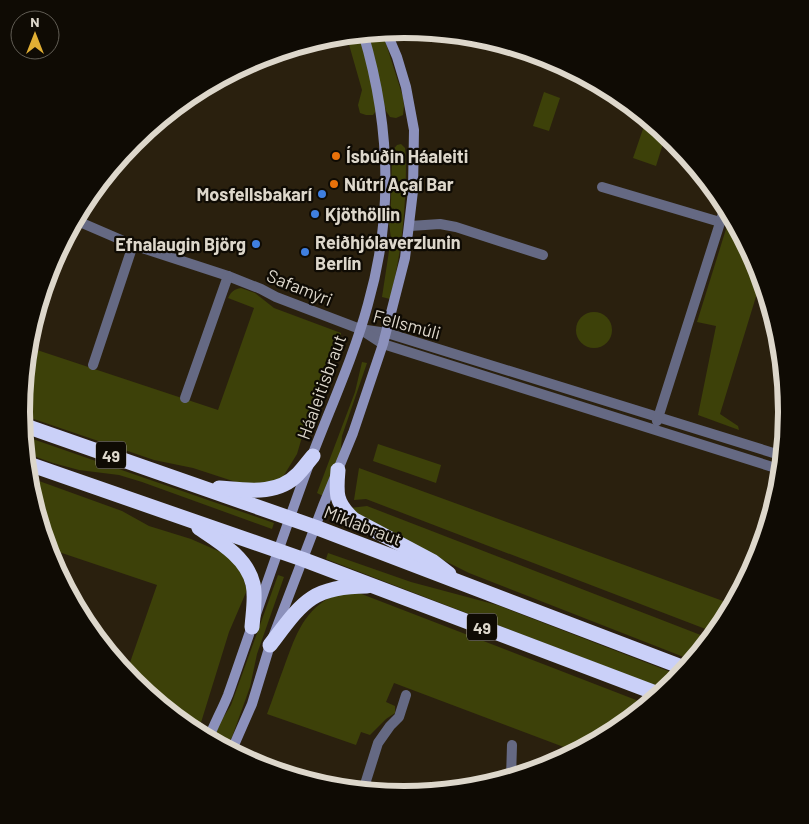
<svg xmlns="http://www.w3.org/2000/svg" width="809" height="824" font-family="Barlow,sans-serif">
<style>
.green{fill:#3d4109}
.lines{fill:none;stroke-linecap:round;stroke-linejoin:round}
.street{stroke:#656983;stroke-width:10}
.secondary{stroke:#8c91bc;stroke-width:10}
.highway{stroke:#cad0f8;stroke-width:15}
.food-dot{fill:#e8710a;stroke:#0f0b04;stroke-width:2}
.shop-dot{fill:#3f7fe0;stroke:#0f0b04;stroke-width:2}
.labels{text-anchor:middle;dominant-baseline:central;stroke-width:4.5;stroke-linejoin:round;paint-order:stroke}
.shield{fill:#0f0b04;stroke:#9f9a8f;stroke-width:1}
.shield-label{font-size:16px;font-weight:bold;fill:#ddd7cb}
.poi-label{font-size:18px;font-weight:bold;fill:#ddd7cb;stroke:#0f0b04;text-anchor:start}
.street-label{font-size:18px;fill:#ddd7cb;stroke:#0f0b04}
.rim{fill:none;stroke:#ddd7cb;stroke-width:6}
</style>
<rect width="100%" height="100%" fill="#2a200e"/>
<g class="green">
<polygon points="382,31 403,97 404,106 403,115 396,118 390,117 386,111 366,33"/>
<polygon points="359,33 374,92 376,111 373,115 366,115 360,113 358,105 362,90 346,34"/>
<polygon points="544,92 560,98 549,131 533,126"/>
<polygon points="644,126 666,134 656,166 633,158"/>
<path d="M 401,144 L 405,148 L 406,159 C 406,210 402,250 390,299 L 382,297 L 391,238 L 389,224 L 391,202 L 392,151 L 397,145 Z"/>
<polygon points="731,213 759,266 762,277 720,414 738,426 739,430 698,415 716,326 697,322"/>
<path d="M 241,288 L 255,293 L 274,308 L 341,333 L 341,340 L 308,417 L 297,454 L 281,480 L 245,485 L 193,468 L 154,460 L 22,415 L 28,347 L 218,410 L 254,308 L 228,298 C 231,292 234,289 241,288 Z"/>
<circle cx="594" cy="330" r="18"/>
<polygon points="362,362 367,363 342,436 340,458 325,497 317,493 355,392"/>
<polygon points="24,436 274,523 272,529 142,482 119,475 79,470 53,463 25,453"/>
<polygon points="378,444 441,465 436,483 373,461"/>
<polygon points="359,468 734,605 723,625 716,633 366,499 354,500"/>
<polygon points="28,477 122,511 149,526 191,539 225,554 239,565 247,590 229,632 199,729 182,723 133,683 126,674 157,585 47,548 29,486"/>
<polygon points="367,506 711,639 694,661 469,573 419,548 365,525 350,508"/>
<polygon points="328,553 411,582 497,605 681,676 667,690 326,559"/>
<path d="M 278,575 L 284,577 L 257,654 L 250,687 L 232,737 L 228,743 L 221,744 L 216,741 C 214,728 225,716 231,705 Z"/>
<path d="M 359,593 L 649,705 L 617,731 L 577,752 L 394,683 L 386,702 L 395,706 L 395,713 L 386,719 L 370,735 L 361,732 L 356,745 L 267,714 C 273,698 278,683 284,667 C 294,640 302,613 329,598 L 328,595 Z"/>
</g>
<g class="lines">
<g class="street">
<polyline points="602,187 720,222"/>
<polyline points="75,220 133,245 228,276 261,289 276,297 360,329 387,333 783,456"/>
<polyline points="410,226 440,224 456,227 543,255"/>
<polyline points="363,331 383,344 782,470"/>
<polyline points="93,365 133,245"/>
<polyline points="185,398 228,276"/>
<polyline points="657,421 726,204"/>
<polyline points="511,778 512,745"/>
<polyline points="368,792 366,781 378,743 390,726 399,717 406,695"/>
</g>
<g class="secondary">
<path d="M 208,740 C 214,724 222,710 228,695 C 256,615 283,535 312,456 C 331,406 354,356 368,304 C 394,213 390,123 363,33"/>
<polyline points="231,752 252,704 270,645 323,506 353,433 383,344 405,258 413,191 414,130 406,87 397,57 386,31"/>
</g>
<g class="highway">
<polyline points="23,425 315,527 687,669"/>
<polyline points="26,463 302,559 661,695"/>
<path d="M 338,470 C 336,493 335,502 353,519 L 432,561 L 449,574"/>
<path d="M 219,488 C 246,490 277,496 298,474 C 303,469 308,462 313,456"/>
<path d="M 199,528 C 220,542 247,558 253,584 C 256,597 253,613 252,627"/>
<path d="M 270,645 C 302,603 311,586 367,586"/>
</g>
</g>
<g class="food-dot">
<circle cx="336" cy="156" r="5"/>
<circle cx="334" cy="184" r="5"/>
</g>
<g class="shop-dot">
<circle cx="322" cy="194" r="5"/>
<circle cx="315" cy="214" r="5"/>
<circle cx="256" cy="244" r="5"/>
<circle cx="305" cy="252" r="5"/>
</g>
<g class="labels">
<g class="shield">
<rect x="96" y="441.5" width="30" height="27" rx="4"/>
<rect x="467" y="613.5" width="30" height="27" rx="4"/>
</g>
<g class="shield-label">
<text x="111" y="455">49</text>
<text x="482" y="627">49</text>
</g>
<g class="poi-label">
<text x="346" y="156">Ísbúðin Háaleiti</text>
<text x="344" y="184">Nútrí Açaí Bar</text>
<text x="312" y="194" text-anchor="end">Mosfellsbakarí</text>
<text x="325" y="214">Kjöthöllin</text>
<text x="315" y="242">Reiðhjólaverzlunin<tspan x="315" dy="21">Berlín</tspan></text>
<text x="246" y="244" text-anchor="end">Efnalaugin Björg</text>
</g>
<g class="street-label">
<text transform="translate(300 287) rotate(22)">Safamýri</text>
<text transform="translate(407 324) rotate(15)">Fellsmúli</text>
<text transform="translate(321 387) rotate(-70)">Háaleitisbraut</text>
<text transform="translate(363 525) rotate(21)">Miklabraut</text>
</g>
</g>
<path d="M0 0H809V824H0ZM30 412a374 374 0 1 1 748 0a374 374 0 1 1-748 0Z" fill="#0f0b04" fill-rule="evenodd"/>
<path class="rim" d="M30 412a374 374 0 1 1 748 0a374 374 0 1 1-748 0Z"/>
<g transform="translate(35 35)"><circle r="24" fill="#0f0b04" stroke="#615d54"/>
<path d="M0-4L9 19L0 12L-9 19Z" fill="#e1af34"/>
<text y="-8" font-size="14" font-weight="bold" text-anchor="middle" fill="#ddd7cb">N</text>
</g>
</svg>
